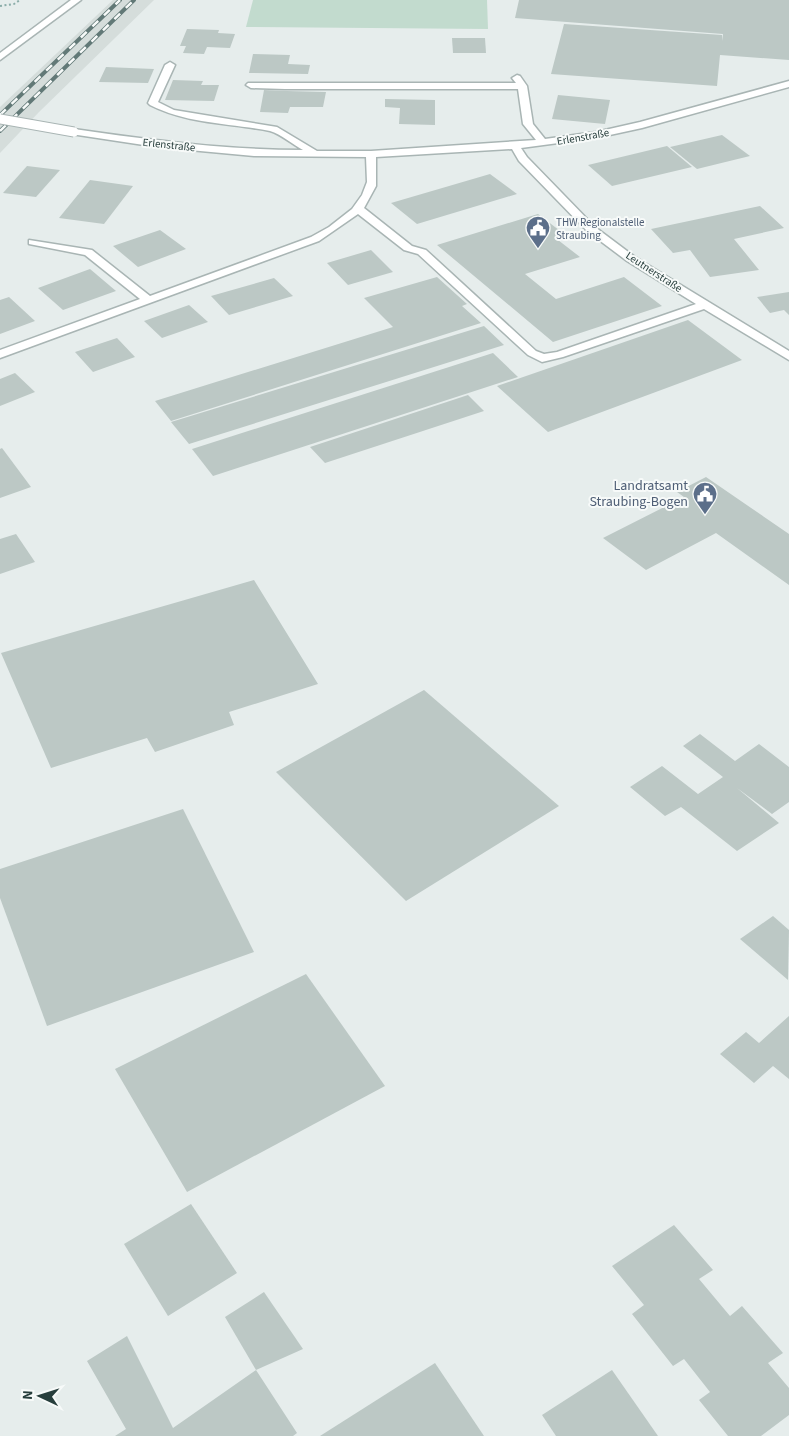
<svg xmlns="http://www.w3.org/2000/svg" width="789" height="1436" font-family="'Source Sans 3',sans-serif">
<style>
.built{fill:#d5dddb}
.green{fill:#c2dbce}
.building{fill:#bcc8c5}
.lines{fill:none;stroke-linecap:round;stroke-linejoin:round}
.minor-casing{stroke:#a9b5b4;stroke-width:3}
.path{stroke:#8bada9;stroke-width:2;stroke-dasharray:2 2.5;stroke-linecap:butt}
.minor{fill:#fff;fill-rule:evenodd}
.rail-casing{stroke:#627977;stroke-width:4}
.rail{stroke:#f7faf9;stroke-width:2.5;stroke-dasharray:8;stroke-linecap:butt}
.minor-bridge-casing{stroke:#a9b5b4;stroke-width:11;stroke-linecap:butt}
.minor-bridge{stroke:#fff;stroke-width:9}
.labels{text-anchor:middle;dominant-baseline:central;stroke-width:4;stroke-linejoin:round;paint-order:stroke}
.far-street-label{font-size:11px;fill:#273e3c;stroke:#f7faf9}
.far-service-label{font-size:11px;fill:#4e5e75;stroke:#f7faf9;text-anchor:start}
.service-label{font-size:14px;fill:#4e5e75;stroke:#f7faf9;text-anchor:end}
</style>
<rect width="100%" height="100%" fill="#e6edec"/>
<polygon class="built" points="113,0 154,0 39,112 0,153 0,107"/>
<polygon class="green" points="253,0 487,0 488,29 246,27"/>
<g class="building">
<polygon points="519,0 789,0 789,60 720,55 717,86 551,74 564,24 722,35 722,41 723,34 515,18"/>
<polygon points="187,29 219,30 218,33 235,34 230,48 207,47 204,54 183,53 186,46 180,46"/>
<polygon points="452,38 485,38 486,53 453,53"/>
<polygon points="253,54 290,55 288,64 310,65 308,74 249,73"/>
<polygon points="106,67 154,69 148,83 99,82"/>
<polygon points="173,80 203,81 201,85 219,85 214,101 165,100"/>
<polygon points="264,90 287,91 326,92 323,107 290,107 288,113 260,112"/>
<polygon points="558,95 610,100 605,124 552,119"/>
<polygon points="385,99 435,100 435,125 399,124 400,108 385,107"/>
<polygon points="722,135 750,156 697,169 670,147"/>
<polygon points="667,146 692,167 612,186 588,165"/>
<polygon points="27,166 60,170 36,197 3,193"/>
<polygon points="490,174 517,194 417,224 391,203"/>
<polygon points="90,180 133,186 104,224 59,218"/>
<polygon points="760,206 784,228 734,239 759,270 710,277 690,250 673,253 651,229"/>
<polygon points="538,214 568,237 558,240 580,257 525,274 556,299 624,277 662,306 553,342 437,245"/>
<polygon points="160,230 186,249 138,267 113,246"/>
<polygon points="371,250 393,272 348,285 327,263"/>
<polygon points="90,269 116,291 63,310 38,288"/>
<polygon points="437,277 467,304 462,306 481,323 171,421 155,401 393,327 364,298"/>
<polygon points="274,278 293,296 229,315 211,296"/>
<polygon points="789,292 789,315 784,310 770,313 757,297"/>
<polygon points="9,297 35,321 0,334 0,300"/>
<polygon points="189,305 208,322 162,338 144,321"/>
<polygon points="688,320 742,360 548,432 497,386"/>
<polygon points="484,326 504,345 189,444 171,422"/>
<polygon points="117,338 135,357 93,372 75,352"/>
<polygon points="493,353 518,377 213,476 192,449"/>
<polygon points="15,373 35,392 0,406 0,379"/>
<polygon points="468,395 484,411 325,463 310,447"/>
<polygon points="2,448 31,487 0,498 0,449"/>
<polygon points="706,477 789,534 789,585 716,533 646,570 603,538 684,497 677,492"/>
<polygon points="16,534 35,562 0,574 0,539"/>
<polygon points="254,580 318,684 229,712 234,725 155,752 147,738 51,768 1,653"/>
<polygon points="424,690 559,806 406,901 276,772"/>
<polygon points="700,734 735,761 759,744 789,767 789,802 772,814 737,788 779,823 737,851 681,807 665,816 630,787 662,766 698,794 723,777 683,746"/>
<polygon points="183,809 254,952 47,1026 0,898 0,869"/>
<polygon points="773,916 789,930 788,980 740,939"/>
<polygon points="306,974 385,1086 187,1192 115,1069"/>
<polygon points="789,1016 789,1079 773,1066 754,1083 720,1054 746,1032 759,1043"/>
<polygon points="191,1204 237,1273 168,1316 124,1244"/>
<polygon points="674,1225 713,1270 699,1279 730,1316 742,1306 783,1353 768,1363 789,1388 789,1415 761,1436 728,1436 699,1400 710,1392 684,1359 673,1366 632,1314 644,1305 612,1266"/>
<polygon points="264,1292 303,1349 256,1370 225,1317"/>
<polygon points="127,1336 173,1428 256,1370 297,1433 293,1436 115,1436 126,1429 87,1361"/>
<polygon points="435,1363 484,1436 320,1436"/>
<polygon points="612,1370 658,1436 556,1436 542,1415"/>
</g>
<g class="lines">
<defs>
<g id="minor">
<polygon points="71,0 81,0 0,60 0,53"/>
<path d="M 170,62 L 175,65 L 158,102 L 174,110 L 277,127 L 317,151 L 371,151 L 536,140 L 523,124 L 518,89 L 285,89 L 251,88 L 246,85 L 248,83 L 516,83 L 512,78 L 517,75 L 520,76 L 527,86 L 533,124 L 545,139 L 596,132 L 640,122 L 789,81 L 789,87 L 642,128 L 596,138 L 521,148 L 527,157 L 595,227 L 635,257 L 789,351 L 789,360 L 704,309 L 563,357 L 542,362 L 528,355 L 418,254 L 404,250 L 358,214 L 319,241 L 0,358 L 0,350 L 140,299 L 85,255 L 29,244 L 29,240 L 92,250 L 150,296 L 311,237 L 329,227 L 352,209 L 362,195 L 367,182 L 366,157 L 254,156 L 157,147 L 71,134 L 69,132 L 74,129 C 150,140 226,150 303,150 C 293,145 281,134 270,131 C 229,123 187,124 150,105 L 148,103 L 165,65 ZM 512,149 L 519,161 L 587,231 L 627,261 L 696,304 L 557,352 L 544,354 L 536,351 L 426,250 L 412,246 L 364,208 L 376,186 L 376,157 Z"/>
</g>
</defs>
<use href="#minor" class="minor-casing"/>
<polyline class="path" points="0,6 14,4 20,0"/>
<use href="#minor" class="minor"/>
<defs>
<g id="rail">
<polyline points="0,115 120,0"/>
<polyline points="0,131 134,0"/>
</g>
</defs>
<use href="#rail" class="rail-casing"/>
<use href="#rail" class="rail"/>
<defs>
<polyline id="minor-bridge" points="0,119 74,132"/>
</defs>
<use href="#minor-bridge" class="minor-bridge-casing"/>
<use href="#minor-bridge" class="minor-bridge"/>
</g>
<defs>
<symbol id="civic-pin" viewBox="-11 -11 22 30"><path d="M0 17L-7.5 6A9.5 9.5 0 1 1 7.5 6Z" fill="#5c6f8a" stroke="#f7faf9"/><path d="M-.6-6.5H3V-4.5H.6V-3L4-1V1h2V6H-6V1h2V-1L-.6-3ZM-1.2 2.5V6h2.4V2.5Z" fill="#fff"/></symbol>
</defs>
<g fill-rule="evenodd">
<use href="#civic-pin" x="524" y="214" width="28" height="38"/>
<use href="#civic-pin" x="691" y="480" width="28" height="38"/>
</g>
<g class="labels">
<g class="far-street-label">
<text transform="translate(583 137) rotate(-10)">Erlenstraße</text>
<text transform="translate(169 145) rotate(6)">Erlenstraße</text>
<text transform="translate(654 272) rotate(33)">Leutnerstraße</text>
</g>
<g class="far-service-label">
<text x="556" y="222">THW Regionalstelle<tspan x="556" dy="13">Straubing</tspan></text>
</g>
<g class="service-label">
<text x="688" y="486">Landratsamt<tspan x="688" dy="16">Straubing-Bogen</tspan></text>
</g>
</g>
<g transform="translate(40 1396) rotate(274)" stroke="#f7faf9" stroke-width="4" paint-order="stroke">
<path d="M0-4L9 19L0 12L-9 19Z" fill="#273e3c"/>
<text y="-8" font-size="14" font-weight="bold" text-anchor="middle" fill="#273e3c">N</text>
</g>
</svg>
